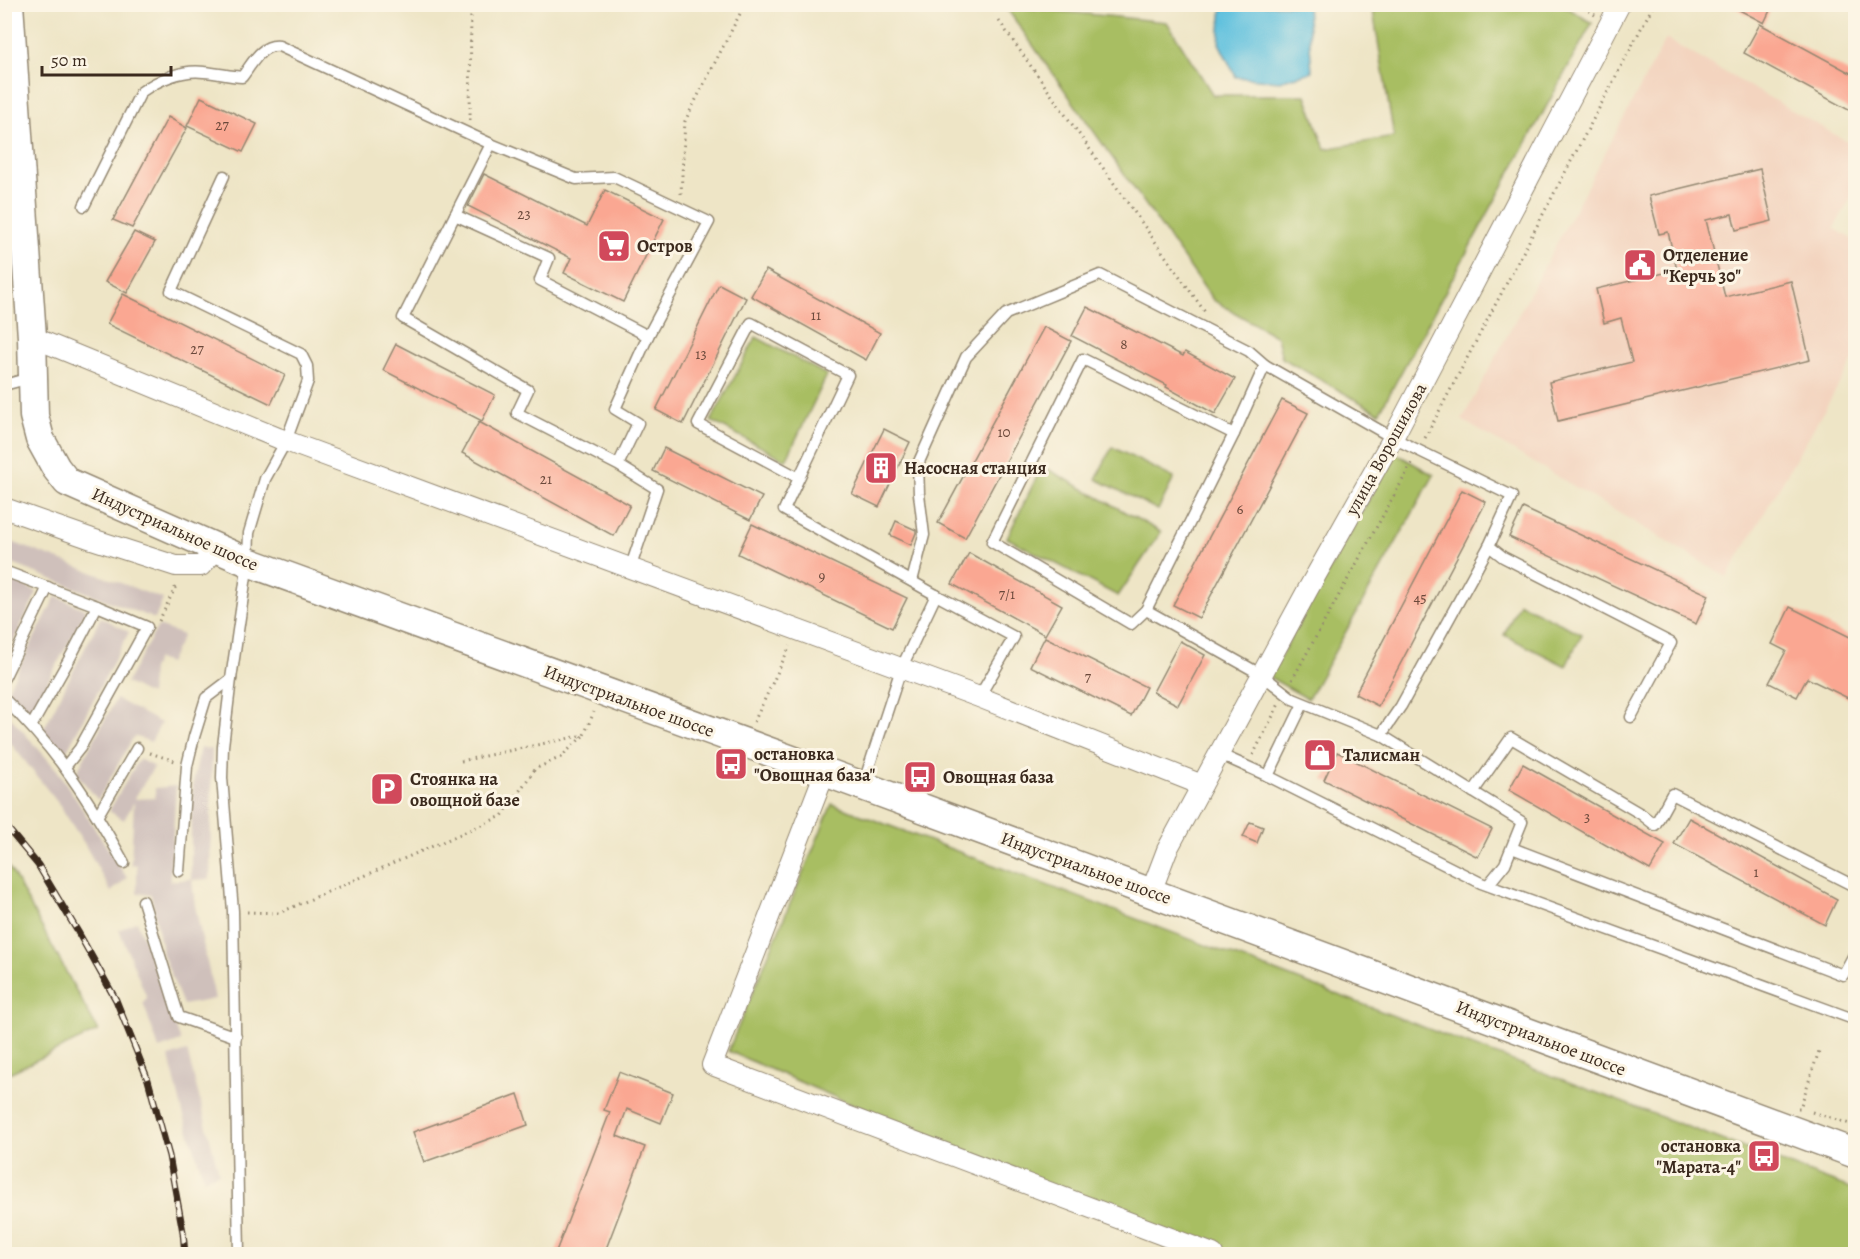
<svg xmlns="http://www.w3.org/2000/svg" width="1860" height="1259" font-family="Alegreya,serif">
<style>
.built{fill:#f3d4bf}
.industrial{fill:#cfc0bb}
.green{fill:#a8be62;stroke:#727440;stroke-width:1.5}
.water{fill:#60c1de;stroke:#4e767e;stroke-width:1.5}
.building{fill:#faa792}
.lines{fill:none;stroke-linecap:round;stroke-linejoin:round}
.service-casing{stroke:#948872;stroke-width:13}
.minor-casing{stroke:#948872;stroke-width:22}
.secondary-casing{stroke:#948872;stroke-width:31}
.path{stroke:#948872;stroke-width:3;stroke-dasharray:1.5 4.5;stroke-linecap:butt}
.service{stroke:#fff;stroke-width:10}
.minor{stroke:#fff;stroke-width:20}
.secondary{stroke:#fff;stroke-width:28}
.rail-casing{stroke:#3b2a1e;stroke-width:7}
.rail{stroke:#fcf5e5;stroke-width:4.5;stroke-dasharray:14;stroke-linecap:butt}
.labels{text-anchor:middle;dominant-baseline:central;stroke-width:6;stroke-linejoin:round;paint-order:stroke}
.number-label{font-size:15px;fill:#6b493b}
.poi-label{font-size:18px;font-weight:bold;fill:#3b2a1e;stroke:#fcf5e5;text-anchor:start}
.street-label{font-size:18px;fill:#3b2a1e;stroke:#fcf5e5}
</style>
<rect width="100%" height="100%" fill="#fcf5e5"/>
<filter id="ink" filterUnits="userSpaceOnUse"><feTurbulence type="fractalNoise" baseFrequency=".0167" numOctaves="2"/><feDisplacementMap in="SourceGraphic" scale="12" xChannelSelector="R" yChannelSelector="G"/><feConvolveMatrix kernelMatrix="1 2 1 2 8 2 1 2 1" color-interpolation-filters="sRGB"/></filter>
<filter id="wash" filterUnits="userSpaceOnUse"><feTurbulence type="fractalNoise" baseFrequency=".008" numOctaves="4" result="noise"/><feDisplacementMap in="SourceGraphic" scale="24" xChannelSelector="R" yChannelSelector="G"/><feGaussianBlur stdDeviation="1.35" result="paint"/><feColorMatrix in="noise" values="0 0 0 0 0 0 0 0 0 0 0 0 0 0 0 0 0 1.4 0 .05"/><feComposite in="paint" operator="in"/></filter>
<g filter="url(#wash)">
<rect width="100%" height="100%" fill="#eee5c6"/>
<polygon class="built" points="1666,39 1855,146 1855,191 1834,228 1855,241 1855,357 1727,577 1462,420"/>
<g class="industrial">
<polygon points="4,539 163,599 155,619 5,561"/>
<polygon points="8,578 37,592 5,659 4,586"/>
<polygon points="56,596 86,610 32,711 6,693"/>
<polygon points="101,617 129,632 65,754 42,732"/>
<polygon points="158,626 183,635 169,663 157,659 152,669 150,695 126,683"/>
<polygon points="116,699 161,723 151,742 134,736 98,800 76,773"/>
<polygon points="4,710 57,770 127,878 111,892 84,843 58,803 5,736"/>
<polygon points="200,748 212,749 210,879 192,880 195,906 215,999 183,1005 163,955 151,894 137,893 137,865 131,864 134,802 124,820 109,811 139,759 154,767 134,799 155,798 155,788 176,786 170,881 191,879 191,833 193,784"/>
<polygon points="137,921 181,1041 159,1049 143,1002 147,998 119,930"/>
<polygon points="187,1051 219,1173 204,1179 183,1113 169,1057"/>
</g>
<g class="green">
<polygon points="1372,5 1563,5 1592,23 1379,413 1282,358 1277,337 1213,300 1005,6 1167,22 1213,95 1306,95 1325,149 1394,137"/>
<polygon points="756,337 827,375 786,460 711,421"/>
<polygon points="1112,447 1174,478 1158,510 1096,479"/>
<polygon points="1395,453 1434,475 1308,699 1269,677"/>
<polygon points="1042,466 1161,532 1118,596 1007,538"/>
<polygon points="1519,603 1582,634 1566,666 1504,635"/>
<polygon points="832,804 1855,1190 1855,1254 1199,1254 728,1051"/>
<polygon points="5,863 12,872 98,1031 5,1075"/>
</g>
<polygon class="water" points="1222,5 1307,5 1312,72 1279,81 1236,77 1219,43"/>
<g id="blocks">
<g class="building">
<polygon points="1728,4 1773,4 1764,23"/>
<polygon points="1760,24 1856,76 1856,114 1744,53"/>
<polygon points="201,97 257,124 243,152 187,126"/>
<polygon points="168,117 187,128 132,228 113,220"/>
<polygon points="1760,169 1772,221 1736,230 1732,214 1706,220 1725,297 1791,281 1810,360 1558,421 1549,382 1632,362 1621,318 1604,323 1596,289 1677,270 1668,232 1659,234 1649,196"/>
<polygon points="484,174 587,226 605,190 664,219 623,302 564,273 571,258 468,206"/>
<polygon points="134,232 155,242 127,293 105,282"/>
<polygon points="766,270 880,333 866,360 751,296"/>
<polygon points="719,284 746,298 683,424 656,410"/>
<polygon points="123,294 285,375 271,404 107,324"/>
<polygon points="1087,307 1183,356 1185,352 1235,379 1215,414 1166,387 1167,385 1072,336"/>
<polygon points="1044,327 1071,341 965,538 938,523"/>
<polygon points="396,344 495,395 482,421 383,370"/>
<polygon points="1282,400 1308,413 1199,618 1173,605"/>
<polygon points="479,422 630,505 614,536 462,453"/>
<polygon points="884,429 910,442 879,507 852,494"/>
<polygon points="664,448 762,497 750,520 653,471"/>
<polygon points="1462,490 1486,502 1378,706 1355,694"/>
<polygon points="1523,508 1709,595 1696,624 1509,537"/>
<polygon points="896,521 916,530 916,533 911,545 890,535"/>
<polygon points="752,524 907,598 892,628 738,554"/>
<polygon points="969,553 1062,605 1045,635 952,584"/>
<polygon points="1790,607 1856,640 1856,702 1807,678 1797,697 1769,683 1786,651 1772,644"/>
<polygon points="1045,637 1146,687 1131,716 1030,666"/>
<polygon points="1180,641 1205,655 1178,705 1153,692"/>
<polygon points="1337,752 1492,829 1478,857 1324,780"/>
<polygon points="1523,764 1665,844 1650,870 1509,790"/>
<polygon points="1689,818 1837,899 1825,925 1674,844"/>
<polygon points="1250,822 1263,827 1257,843 1243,837"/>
<polygon points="619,1072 673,1093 661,1123 627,1109 617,1136 645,1147 604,1254 555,1254 610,1112 604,1110"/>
<polygon points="518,1094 528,1125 424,1162 413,1132"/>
</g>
</g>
</g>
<g filter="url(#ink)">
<use href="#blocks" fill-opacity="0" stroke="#948872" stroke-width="1.5"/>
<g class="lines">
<defs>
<g id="service">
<polyline points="224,176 171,291 301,354 307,366 308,381 286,441 265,479 249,533 248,562 231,679 223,746 222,778 233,911 239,1254"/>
<path d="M 84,206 L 141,92 C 158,80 182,69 204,72 C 217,73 229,76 242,77 C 252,64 261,44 279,46 L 491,144"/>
<polyline points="455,215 491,144 576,179 614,177 709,222 648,336"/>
<polygon points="1083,359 1234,434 1146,610 1131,624 992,542"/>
<polyline points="4,385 30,378"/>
<polyline points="1234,434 1265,365 1393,438 1512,496 1489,546 1401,706 1381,735"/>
<polyline points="618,465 517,413 528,390 403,318 455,215 549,258 540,280 648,336 615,409 638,423 618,465 657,489 630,569"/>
<polyline points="799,478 848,375 751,323 698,424 799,478 784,510 936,595 901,669 863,785"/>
<polyline points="1489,546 1503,557 1671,643 1631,717"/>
<polyline points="4,571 97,606 147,627 80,748 65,767"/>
<polyline points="912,581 924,535 919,494 918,464 966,357 1006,314 1100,275 1249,351 1265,365"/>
<polyline points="936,595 1014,637 979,697"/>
<polyline points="1146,610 1262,675 1293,699 1381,735 1522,822 1505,864 1488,885"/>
<polyline points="4,678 48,587"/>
<path d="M 4,699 C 56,748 90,801 124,863"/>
<polyline points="32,725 71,656 97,606"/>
<polyline points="1219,754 1268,776 1481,883 1856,1020"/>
<polyline points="1268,776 1303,704"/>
<polyline points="1473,792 1511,738 1641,814 1655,825 1672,794 1856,887"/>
<polyline points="98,815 137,748"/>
<polyline points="1512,848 1843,975 1856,951"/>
<polyline points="179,871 187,766 194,737 206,698 231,679"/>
<polyline points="143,901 179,1017 236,1037"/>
</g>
<g id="minor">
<polyline points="32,337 278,438 979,697 1202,785"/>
<polyline points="4,508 92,539 176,566 201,566 217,549"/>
<polyline points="825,772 712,1065 1213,1254"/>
<polyline points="1151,892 1167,850 1307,591 1393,438 1620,4"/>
</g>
<polyline id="secondary" points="9,4 32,337 34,416 40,439 56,468 67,482 248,562 825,772 1856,1154"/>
</defs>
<use href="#service" class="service-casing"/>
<use href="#minor" class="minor-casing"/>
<use href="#secondary" class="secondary-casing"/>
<g class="path">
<polyline points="1579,4 1595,15"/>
<polyline points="999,21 1205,312"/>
<polyline points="470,120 471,4"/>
<polyline points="681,194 685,121 745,4"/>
<polyline points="1425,438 1654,4"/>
<polyline points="159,621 177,584"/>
<polyline points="1292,680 1412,463"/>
<polyline points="754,722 790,646"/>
<polyline points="150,753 175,761"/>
<polyline points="1253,755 1279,704"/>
<polyline points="461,761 584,735 594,712"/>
<polyline points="247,912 279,913 502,816 535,769 561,757 584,735"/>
<polyline points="1798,1108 1800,1108 1820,1048"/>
<polyline points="1812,1112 1856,1126"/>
</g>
<use href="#service" class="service"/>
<use href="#minor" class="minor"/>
<use href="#secondary" class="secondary"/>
<defs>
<polyline id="rail" points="4,824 38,865 78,932 116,1000 148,1080 169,1156 183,1232 185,1254"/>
</defs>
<use href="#rail" class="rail-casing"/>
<use href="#rail" class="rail"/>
</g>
</g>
<defs>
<symbol id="supermarket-square" viewBox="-11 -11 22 22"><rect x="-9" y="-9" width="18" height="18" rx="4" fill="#d1495b" stroke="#fcf5e5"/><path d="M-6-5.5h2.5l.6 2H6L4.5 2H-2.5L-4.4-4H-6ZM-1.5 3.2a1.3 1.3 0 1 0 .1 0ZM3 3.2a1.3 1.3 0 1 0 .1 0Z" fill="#fff"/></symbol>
<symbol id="civic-square" viewBox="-11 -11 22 22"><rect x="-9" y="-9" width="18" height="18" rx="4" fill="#d1495b" stroke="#fcf5e5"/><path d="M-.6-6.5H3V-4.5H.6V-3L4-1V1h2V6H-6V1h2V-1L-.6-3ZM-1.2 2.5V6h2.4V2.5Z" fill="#fff"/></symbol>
<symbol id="building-square" viewBox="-11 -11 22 22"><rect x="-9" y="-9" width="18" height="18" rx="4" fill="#d1495b" stroke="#fcf5e5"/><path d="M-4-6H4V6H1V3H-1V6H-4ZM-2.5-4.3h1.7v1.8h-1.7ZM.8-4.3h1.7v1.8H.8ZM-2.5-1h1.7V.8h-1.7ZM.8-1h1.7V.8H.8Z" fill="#fff"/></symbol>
<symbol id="shop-square" viewBox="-11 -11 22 22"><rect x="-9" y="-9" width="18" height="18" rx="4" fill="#d1495b" stroke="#fcf5e5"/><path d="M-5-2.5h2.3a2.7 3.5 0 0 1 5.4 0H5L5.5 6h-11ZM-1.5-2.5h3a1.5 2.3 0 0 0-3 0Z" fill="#fff"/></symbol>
<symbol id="bus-square" viewBox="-11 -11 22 22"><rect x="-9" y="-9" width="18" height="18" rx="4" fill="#d1495b" stroke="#fcf5e5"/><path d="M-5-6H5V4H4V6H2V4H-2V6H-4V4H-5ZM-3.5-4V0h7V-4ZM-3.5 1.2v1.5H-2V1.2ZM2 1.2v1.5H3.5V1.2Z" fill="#fff"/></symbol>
<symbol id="parking-square" viewBox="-11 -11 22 22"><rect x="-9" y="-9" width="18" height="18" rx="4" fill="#d1495b" stroke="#fcf5e5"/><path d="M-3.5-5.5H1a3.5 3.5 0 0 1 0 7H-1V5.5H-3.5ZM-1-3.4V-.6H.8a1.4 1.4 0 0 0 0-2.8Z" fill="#fff"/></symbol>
</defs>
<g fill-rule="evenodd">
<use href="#supermarket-square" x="595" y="227" width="38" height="38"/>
<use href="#civic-square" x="1621" y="246" width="38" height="38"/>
<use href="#building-square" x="862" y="449" width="38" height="38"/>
<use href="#shop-square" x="1301" y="736" width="38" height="38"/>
<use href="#bus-square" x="712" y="745" width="38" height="38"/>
<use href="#bus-square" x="901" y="758" width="38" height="38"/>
<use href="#parking-square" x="368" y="770" width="38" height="38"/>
<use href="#bus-square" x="1745" y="1137" width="38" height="38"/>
</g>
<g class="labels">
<g class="number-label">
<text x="222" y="125">27</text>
<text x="524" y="214">23</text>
<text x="816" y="315">11</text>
<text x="1124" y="344">8</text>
<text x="197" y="349">27</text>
<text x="701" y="354">13</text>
<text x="1004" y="432">10</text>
<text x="546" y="479">21</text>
<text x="1240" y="509">6</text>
<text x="822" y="576">9</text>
<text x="1007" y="594">7/1</text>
<text x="1420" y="598">45</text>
<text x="1088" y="677">7</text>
<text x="1587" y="817">3</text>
<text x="1756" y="872">1</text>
</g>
<g class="poi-label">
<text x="637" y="246">Остров</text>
<text x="1663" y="255">Отделение<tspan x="1663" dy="21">"Керчь 30"</tspan></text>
<text x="904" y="468">Насосная станция</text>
<text x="754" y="754">остановка<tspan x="754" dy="21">"Овощная база"</tspan></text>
<text x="1343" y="755">Талисман</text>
<text x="943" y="777">Овощная база</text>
<text x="410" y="779">Стоянка на<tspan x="410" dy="21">овощной базе</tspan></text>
<text x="1741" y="1146" text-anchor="end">остановка<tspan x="1741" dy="21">"Марата-4"</tspan></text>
</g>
<g class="street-label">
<text transform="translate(1386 449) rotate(-61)">улица Ворошилова</text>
<text transform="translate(175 529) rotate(24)">Индустриальное шоссе</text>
<text transform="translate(629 701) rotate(20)">Индустриальное шоссе</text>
<text transform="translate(1086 868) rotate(20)">Индустриальное шоссе</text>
<text transform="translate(1541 1038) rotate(21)">Индустриальное шоссе</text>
</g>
</g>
<rect width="1860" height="1259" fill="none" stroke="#fcf5e5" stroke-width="24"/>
<path d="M42 66v9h129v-9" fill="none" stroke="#3b2a1e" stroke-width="3"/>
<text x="51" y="66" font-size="18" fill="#3b2a1e" stroke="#fcf5e5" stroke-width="4.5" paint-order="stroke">50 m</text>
</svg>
